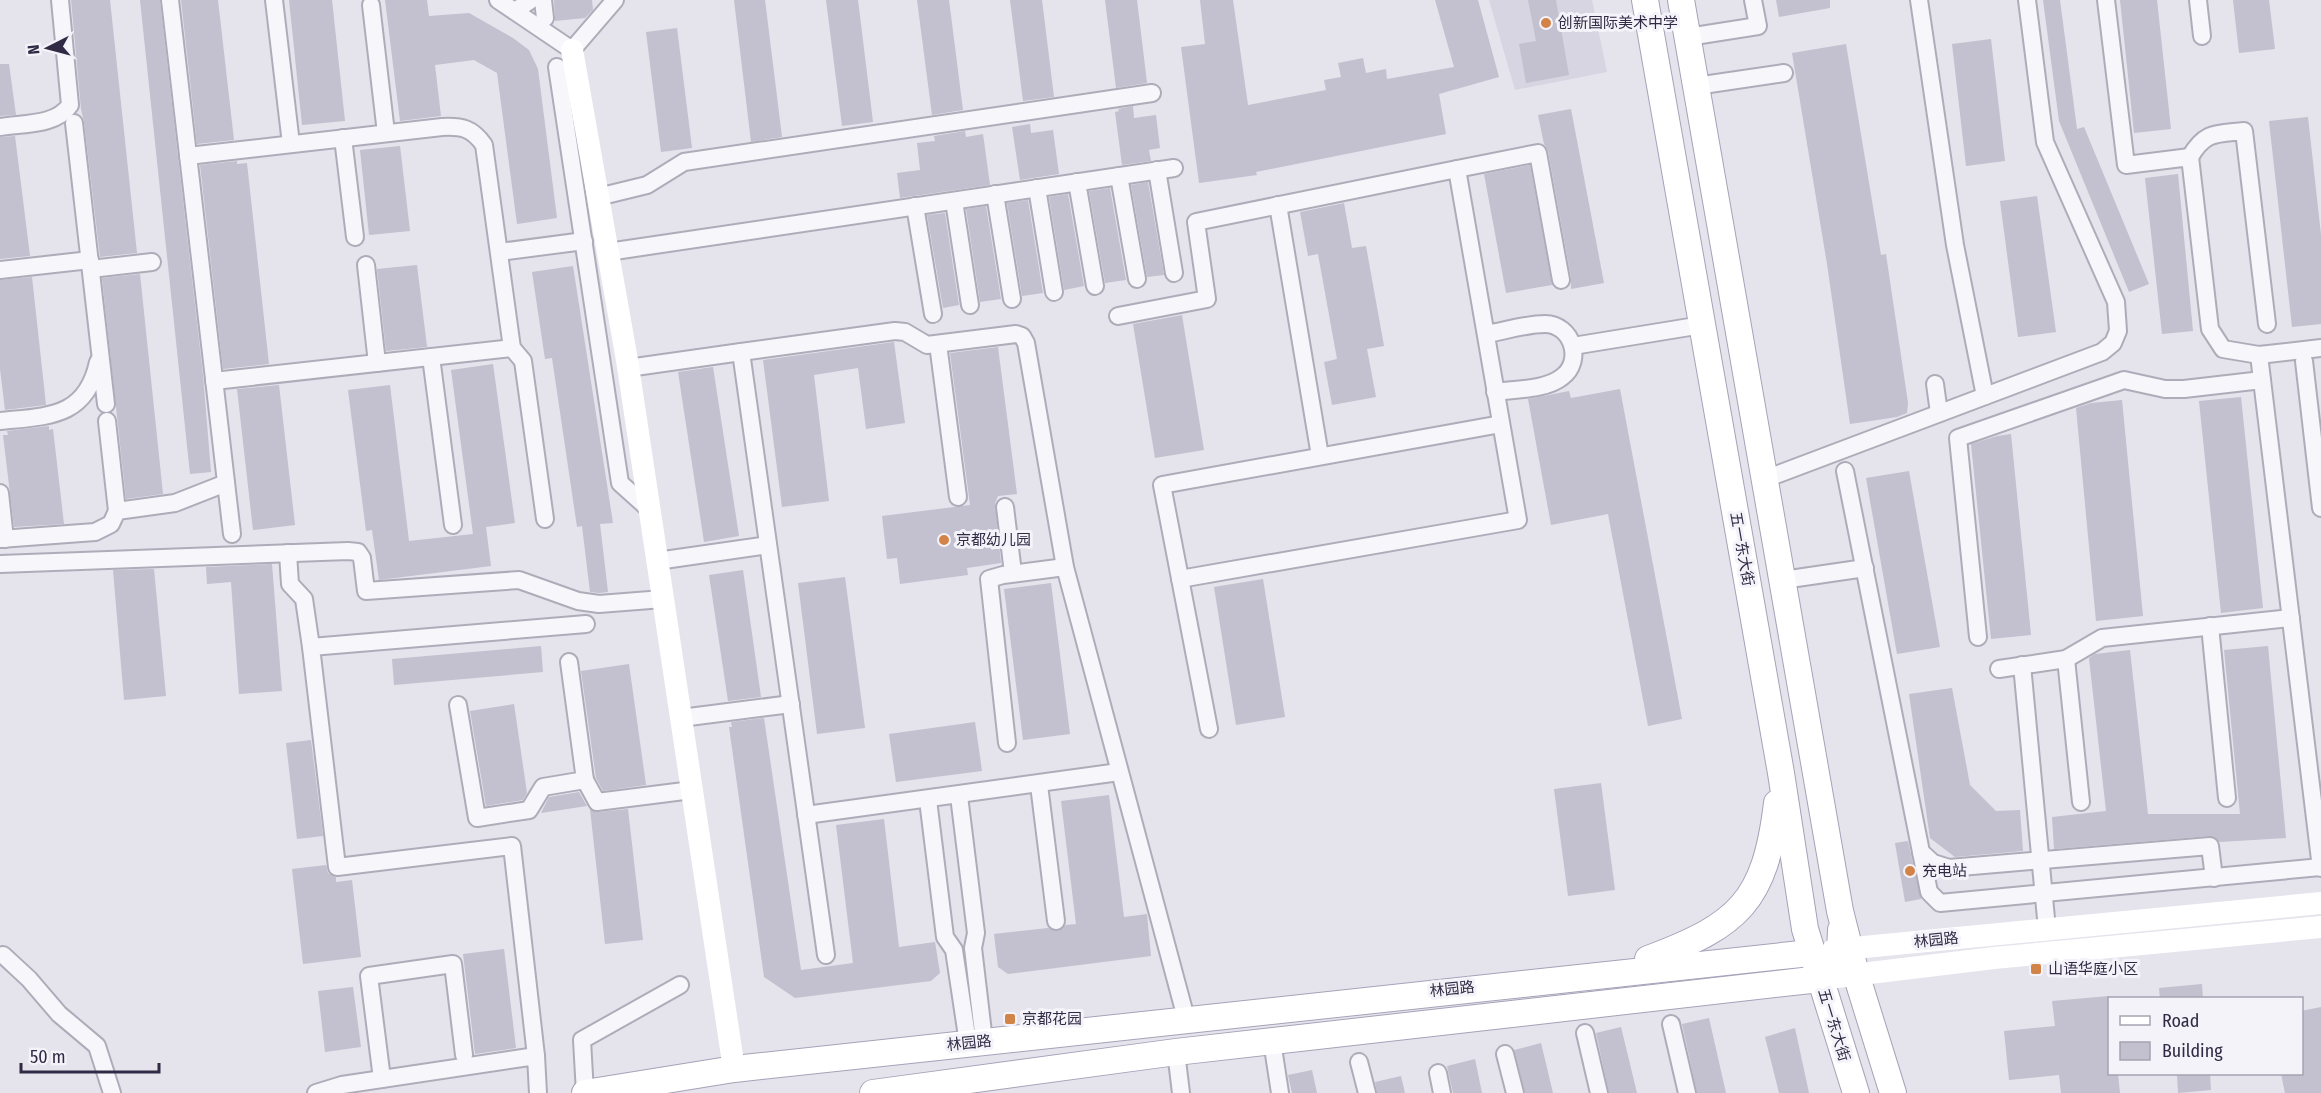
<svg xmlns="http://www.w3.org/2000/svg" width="2321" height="1093" font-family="'Fira Sans Condensed','Noto Sans SC',sans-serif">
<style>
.built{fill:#d7d5e1}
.building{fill:#c3c0cf}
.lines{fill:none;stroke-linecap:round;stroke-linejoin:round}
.street-casing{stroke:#afacba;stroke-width:20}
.primary-casing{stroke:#a6a2b8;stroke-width:28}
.street{stroke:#f7f6fa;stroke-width:16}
.secondary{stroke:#fff;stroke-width:22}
.primary{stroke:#fff;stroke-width:26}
.poi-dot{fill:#d28347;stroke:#f4f3f9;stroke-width:2}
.labels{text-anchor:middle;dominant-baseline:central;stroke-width:6;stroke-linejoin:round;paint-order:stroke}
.poi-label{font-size:15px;fill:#302a44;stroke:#f4f3f9;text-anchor:start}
.street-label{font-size:15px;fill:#302a44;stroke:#f4f3f9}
</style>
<rect width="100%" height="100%" fill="#e5e3ec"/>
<polygon class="built" points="1489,0 1592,0 1607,72 1515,90"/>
<g class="building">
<polygon points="71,0 110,0 137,253 100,257 84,122 81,109"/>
<polygon points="140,0 160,0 203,375 211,472 190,474"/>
<polygon points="181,0 218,0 234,140 197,144"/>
<polygon points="289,0 332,0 345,121 302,125"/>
<polygon points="385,0 427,0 429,16 469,13 513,38 529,50 538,69 557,218 517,224 497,73 474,60 435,65 441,116 400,121"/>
<polygon points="554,0 592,0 593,10 585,18 555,21"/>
<polygon points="734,0 765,0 782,137 751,142"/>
<polygon points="826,0 858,0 873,122 842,126"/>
<polygon points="917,0 949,0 963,110 932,115"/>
<polygon points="1010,0 1042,0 1054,97 1023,101"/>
<polygon points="1105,0 1137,0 1147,83 1116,88"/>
<polygon points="1200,0 1233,0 1248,105 1326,90 1324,80 1341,77 1338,63 1363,58 1366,73 1386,69 1387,79 1454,67 1435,0 1478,0 1499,77 1439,94 1446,134 1256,172 1257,175 1199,183 1181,47 1205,44"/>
<polygon points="1528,0 1556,0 1569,75 1526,83 1519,44 1536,41"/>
<polygon points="1776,0 1830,0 1830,8 1779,17"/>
<polygon points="2043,0 2060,0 2077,129 2084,127 2149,284 2129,292 2059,121"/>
<polygon points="2120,0 2157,0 2171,129 2134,133"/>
<polygon points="2233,0 2269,0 2275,49 2239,53"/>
<polygon points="677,28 692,148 661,152 646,32"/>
<polygon points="1991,39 2005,161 1966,166 1952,44"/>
<polygon points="1846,44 1881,255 1886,254 1908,403 1907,413 1897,417 1850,424 1827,264 1792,53"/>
<polygon points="0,64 9,64 16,115 0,116"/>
<polygon points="1133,106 1134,118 1156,115 1160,148 1149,150 1151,161 1122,165 1115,112 1119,111 1118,109"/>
<polygon points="1571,109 1604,283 1571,289 1571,278 1548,151 1544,144 1538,115"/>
<polygon points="2308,117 2321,235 2321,324 2292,327 2269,121"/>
<polygon points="1030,124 1031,133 1053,130 1059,174 1020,180 1012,127"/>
<polygon points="965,131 966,137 983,134 990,185 900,198 897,173 920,170 917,143 935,141 934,136"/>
<polygon points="15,136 30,256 0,259 0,137"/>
<polygon points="400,146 410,231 369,235 360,150"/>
<polygon points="237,161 237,164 247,163 269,364 223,369 200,165"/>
<polygon points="1530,165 1552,285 1506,293 1484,174"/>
<polygon points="2178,174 2193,331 2162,334 2145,178"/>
<polygon points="1148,182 1164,275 1147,277 1131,185"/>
<polygon points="1110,188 1126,280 1105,283 1089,191"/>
<polygon points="1068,194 1084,286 1064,290 1049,197"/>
<polygon points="2037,196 2056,332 2018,337 2000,201"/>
<polygon points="1028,200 1043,293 1022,296 1007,203"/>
<polygon points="1344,203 1352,248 1366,246 1384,346 1367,349 1376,397 1332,405 1324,362 1337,359 1318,254 1308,256 1300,212"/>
<polygon points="986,206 1001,299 980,302 966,209"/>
<polygon points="945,213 959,305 943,308 927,215"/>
<polygon points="417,265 427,347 386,351 377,269"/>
<polygon points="573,266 613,523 600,524 608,592 599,593 590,592 582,526 577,527 552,358 545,359 532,272"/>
<polygon points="140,274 163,494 126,499 102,278"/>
<polygon points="32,277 46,405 5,410 0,369 0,280"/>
<polygon points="1182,315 1204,450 1155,458 1133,324"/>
<polygon points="894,342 905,423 866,429 858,368 814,375 829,501 782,507 763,360"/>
<polygon points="998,347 1017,494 998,496 995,503 1001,563 967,568 968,575 900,584 897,558 887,559 882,516 970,505 950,353"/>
<polygon points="493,364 515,523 486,527 491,566 379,580 372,530 366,531 348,390 390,385 409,541 473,534 451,370"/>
<polygon points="713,367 739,536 704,542 678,372"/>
<polygon points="279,385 295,525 253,530 237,389"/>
<polygon points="1620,389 1682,719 1648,726 1608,514 1551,525 1528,399 1569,391 1571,398"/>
<polygon points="2241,397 2263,608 2221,613 2199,401"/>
<polygon points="2122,400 2143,616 2096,621 2076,408 2091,403"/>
<polygon points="49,426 49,430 53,429 64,524 14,527 3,435 8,435 7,431"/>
<polygon points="2011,434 2031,635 1991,639 1971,444 1997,436"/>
<polygon points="1909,471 1940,647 1897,654 1866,478"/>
<polygon points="272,564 282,691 239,694 231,582 207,584 206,567"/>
<polygon points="154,569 166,696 124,700 113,570"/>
<polygon points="743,570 761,697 728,701 709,575"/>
<polygon points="845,577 865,728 817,734 798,583"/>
<polygon points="1263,579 1285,717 1236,725 1214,587"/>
<polygon points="1051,583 1070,734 1023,740 1004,589"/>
<polygon points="541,646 543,672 394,685 392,659"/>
<polygon points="2268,646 2286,838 2220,842 2209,836 2054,849 2052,817 2106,811 2089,658 2095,654 2130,650 2148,814 2240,814 2224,650"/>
<polygon points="629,664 646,785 603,791 596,778 581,671"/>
<polygon points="1952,688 1970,785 1996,811 2020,810 2023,851 1955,857 1930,838 1909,694"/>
<polygon points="514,704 527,793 523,800 486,806 470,711"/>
<polygon points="764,718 801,970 853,963 836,825 884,819 899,947 935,942 940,973 931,981 795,998 764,977 729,727 732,727 731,722"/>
<polygon points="975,722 982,771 896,782 889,734"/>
<polygon points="311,740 323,836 297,839 286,743"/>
<polygon points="1601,783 1615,890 1568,896 1554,789"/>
<polygon points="579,792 587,806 541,813 549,797"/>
<polygon points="1109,795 1124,917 1147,914 1151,956 1008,974 998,967 994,934 1048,928 1058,931 1066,925 1076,924 1061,801"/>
<polygon points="590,809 598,812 628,809 643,940 605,944"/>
<polygon points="1908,841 1921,899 1905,902 1895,843"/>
<polygon points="326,865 328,873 336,877 336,882 352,880 361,957 303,964 292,869"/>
<polygon points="504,949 516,1048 475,1054 463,954"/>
<polygon points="2202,984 2203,999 2160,999 2159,988"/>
<polygon points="353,987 361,1047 325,1052 318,991"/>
<polygon points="2109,996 2109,1074 2118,1074 2120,1093 2061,1093 2059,1075 2009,1080 2004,1031 2055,1026 2052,1001"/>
<polygon points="2321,1007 2321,1093 2285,1093 2281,1074 2301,1074 2301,1011"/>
<polygon points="1709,1018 1726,1093 1697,1093 1682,1024"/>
<polygon points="1621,1027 1637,1093 1609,1093 1596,1033"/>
<polygon points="1795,1028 1809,1093 1779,1093 1765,1037"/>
<polygon points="1541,1043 1553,1093 1525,1093 1514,1050"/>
<polygon points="1475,1059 1482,1093 1453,1093 1447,1066"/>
<polygon points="1312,1070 1317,1093 1292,1093 1288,1075"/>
<polygon points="2177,1074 2210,1074 2211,1090 2178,1093"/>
<polygon points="1401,1076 1405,1093 1377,1093 1375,1082"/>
</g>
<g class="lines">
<defs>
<g id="street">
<polyline points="170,0 232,534"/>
<polyline points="274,0 291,144"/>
<polyline points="498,0 572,50 615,0"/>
<polyline points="543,0 545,18"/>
<polyline points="1919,0 1955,245 1985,396"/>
<polyline points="2106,0 2126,165 2190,157 2210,329 2223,349 2259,355 2321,348"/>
<polyline points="2198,0 2202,36"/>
<polyline points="371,5 386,133"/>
<polyline points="515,11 531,0"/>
<polyline points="1688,37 1758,26 1753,0"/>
<polyline points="557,67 620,483 650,510"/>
<polyline points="1696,86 1784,73"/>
<polyline points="74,123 106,404"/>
<path d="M 0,127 C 23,123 56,126 70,105 L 60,0"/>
<polyline points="343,138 355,237"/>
<path d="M 188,156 L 442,127 C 462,126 472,128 484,145 L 512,348 L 523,361 L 545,519"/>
<path d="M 2190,157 C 2205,131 2216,134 2244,131 L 2267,324"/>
<polyline points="1457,169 1538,153 1561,280"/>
<polyline points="1157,170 1174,273"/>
<polyline points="1119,176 1137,279"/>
<polyline points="1077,182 1095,286"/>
<polyline points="1037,188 1054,292"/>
<polyline points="995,194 1012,299"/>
<polyline points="598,197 647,185 684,162 1152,93"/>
<polyline points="954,201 970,305"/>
<polyline points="1278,205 1320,456"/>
<polyline points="915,206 933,314"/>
<polyline points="500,252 584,241"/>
<polyline points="608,252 1174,168"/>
<polyline points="366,265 377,363"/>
<polyline points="91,269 152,262"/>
<polyline points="0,270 90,260"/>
<polyline points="1118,316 1207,299 1196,222 1457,169 1518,520 1180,579"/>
<path d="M 1486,334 C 1505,331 1526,324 1545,324 C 1572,324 1584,361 1562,377 C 1546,390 1515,389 1495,392"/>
<polyline points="938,344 958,497"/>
<polyline points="1573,346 1702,325"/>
<polyline points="2259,355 2321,868"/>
<polyline points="431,357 453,525"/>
<polyline points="2304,361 2321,508"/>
<polyline points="628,368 741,352"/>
<polyline points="214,381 512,348"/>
<polyline points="1935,384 1939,413"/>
<path d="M 0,421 C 48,416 86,418 98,362"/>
<polyline points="107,421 117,511"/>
<polyline points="1845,471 1921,852 1933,863 1949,868 2210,846 2214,878"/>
<polyline points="1765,479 2102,352 2113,343 2118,331 2116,302 2045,142 2027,0"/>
<polyline points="0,493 5,539"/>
<polyline points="1005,507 1013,573"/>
<polyline points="0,539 95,532 111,524 117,511 175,503 226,483"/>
<polyline points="288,553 290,584 304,599 311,647"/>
<polyline points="657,561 768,545"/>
<polyline points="0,564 348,551 358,552 362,558 366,591 519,580 578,601 599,604 663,599"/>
<polyline points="1783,580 1865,568"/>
<polyline points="2210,626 2227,798"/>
<polyline points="1978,637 1958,438 2124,380 2165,389 2184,389 2262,380"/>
<polyline points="2066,659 2081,802"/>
<polyline points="2022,665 2047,929"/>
<polyline points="1999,669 2066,659 2102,638 2291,618"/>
<polyline points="458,705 477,818 529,810 543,787 585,780 569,662"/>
<polyline points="681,718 791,704"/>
<polyline points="1209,729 1162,485 1501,424"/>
<polyline points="1007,743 989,579 1003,575 1065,567"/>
<polyline points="585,780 597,802 692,790"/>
<polyline points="1039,785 1056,921"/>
<polyline points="959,796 976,933 973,948 984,1041"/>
<polyline points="928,800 945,937 954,950 968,1043"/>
<polyline points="806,815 1119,772"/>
<polyline points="1921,852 1929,892 1940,903 2321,867"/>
<polyline points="3,955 29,979 59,1014 97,1046 112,1093"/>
<polyline points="826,955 741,352 895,331 905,332 927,345 1016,334 1022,336 1026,343 1065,567 1186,1018"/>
<polyline points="1671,1024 1687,1093"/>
<polyline points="1585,1033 1599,1093"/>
<polyline points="1272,1041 1280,1093"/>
<polyline points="1176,1052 1181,1093"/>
<polyline points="1505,1054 1515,1093"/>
<polyline points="536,1056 512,846 337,867 311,647 586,624"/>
<polyline points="1359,1062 1367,1093"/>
<polyline points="1438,1073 1442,1093"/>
<polyline points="382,1079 369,976 453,964 464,1055"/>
<polyline points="316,1093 342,1085 536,1056 538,1093"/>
<polyline points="585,1093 582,1040 680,985"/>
</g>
<g id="primary">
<polyline points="1645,0 1781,773 1805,929 1856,1093"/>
<polyline points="1681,0 1840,911 1856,974 1893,1093"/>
<path d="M 1648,959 C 1739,925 1765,902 1777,803"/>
<polyline points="585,1093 734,1069 1810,953"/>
<polyline points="873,1093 1176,1052 1820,979 1840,952 1841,930"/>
</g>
</defs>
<use href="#street" class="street-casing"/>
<use href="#primary" class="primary-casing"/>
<use href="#street" class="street"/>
<g class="secondary">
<polyline points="572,50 627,360 734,1069"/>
<polyline points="1833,950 2321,903"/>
<polyline points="1820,979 1994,958 2321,927"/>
</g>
<use href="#primary" class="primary"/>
</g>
<g class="poi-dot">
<circle cx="1546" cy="23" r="6"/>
<circle cx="944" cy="540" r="6"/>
<circle cx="1910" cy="871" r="6"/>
<rect x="2030" y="963" width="12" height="12" rx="3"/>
<rect x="1004" y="1013" width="12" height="12" rx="3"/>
</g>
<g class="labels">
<g class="poi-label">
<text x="1558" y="23">创新国际美术中学</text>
<text x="956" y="540">京都幼儿园</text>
<text x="1922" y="871">充电站</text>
<text x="2048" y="969">山语华庭小区</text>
<text x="1022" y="1019">京都花园</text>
</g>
<g class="street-label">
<text transform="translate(1742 549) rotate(80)">五一东大街</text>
<text transform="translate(1936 940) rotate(-6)">林园路</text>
<text transform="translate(1452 989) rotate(-6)">林园路</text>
<text transform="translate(1834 1025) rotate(73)">五一东大街</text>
<text transform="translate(969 1043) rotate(-6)">林园路</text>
</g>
</g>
<rect x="2108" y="997" width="195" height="78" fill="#f4f3f9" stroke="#a6a3b1" stroke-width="1.5"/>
<rect x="2120" y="1016" width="30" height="9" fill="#ffffff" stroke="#a6a3b1" stroke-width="1.5"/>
<text x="2162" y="1027" font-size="18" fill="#302a44">Road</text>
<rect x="2120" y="1042" width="30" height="18" fill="#c3c0cf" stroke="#a6a3b1" stroke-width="1.5"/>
<text x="2162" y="1057" font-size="18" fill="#302a44">Building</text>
<g transform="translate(48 48) rotate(264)" stroke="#f4f3f9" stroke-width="4.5" paint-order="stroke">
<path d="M0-4.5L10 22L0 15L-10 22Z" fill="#302a44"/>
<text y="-9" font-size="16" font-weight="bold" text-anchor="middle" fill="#302a44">N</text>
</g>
<path d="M21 1063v9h138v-9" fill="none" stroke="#302a44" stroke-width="3"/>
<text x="30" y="1063" font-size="18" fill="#302a44" stroke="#f4f3f9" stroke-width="4.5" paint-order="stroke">50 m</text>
</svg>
